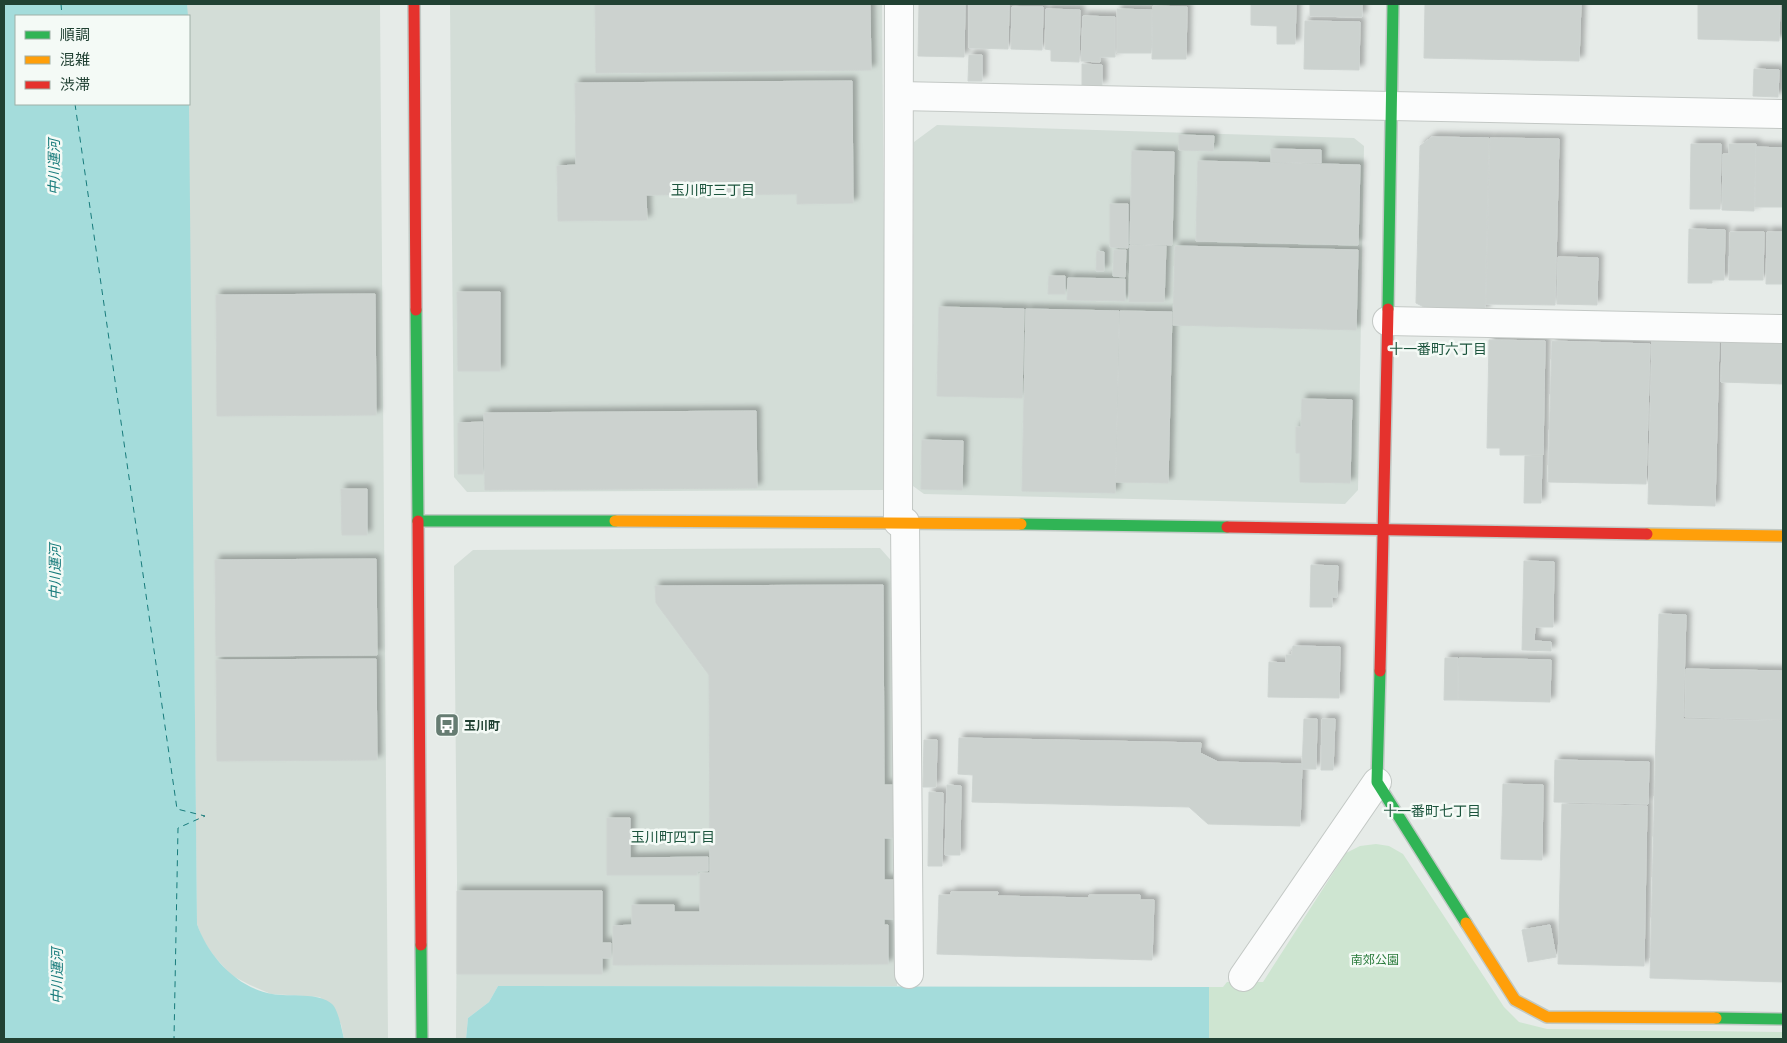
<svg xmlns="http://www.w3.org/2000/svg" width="1787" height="1043" font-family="'IBM Plex Sans','Noto Sans JP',sans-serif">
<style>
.built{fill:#d3ddd7}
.green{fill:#cee5d1}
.water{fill:#a4dcdb}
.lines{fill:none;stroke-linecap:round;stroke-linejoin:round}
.ferry{stroke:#177b7b;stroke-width:1;stroke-dasharray:6 5;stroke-linecap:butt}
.building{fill:#ccd2cf;stroke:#ced4d1;filter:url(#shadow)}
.street-casing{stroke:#c3c8c5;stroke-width:30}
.fast-casing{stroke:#c1c9c5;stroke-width:14}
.slow-casing{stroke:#c1c9c5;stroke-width:14}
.jam-casing{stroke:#c1c9c5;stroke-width:14}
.street{stroke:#fbfcfc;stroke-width:28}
.fast{stroke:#30b455;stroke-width:11}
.slow{stroke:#ff9f0a;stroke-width:11}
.jam{stroke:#e5322d;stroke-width:11}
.labels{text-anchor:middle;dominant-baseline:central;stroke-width:5;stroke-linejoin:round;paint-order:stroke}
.poi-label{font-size:12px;font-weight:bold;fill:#214133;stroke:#f4faf6;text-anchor:start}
.park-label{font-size:12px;fill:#297a3b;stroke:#f4faf6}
.water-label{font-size:14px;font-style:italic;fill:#177b7b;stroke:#f4faf6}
.neighbourhood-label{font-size:14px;fill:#1c543d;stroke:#f4faf6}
</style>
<defs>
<filter id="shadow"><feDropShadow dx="4.5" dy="-4.5" stdDeviation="2.5" flood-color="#0004"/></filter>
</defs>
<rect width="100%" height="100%" fill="#e6ebe8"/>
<g class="built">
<polygon points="187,4 380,4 388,1039 344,1039 341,1024 320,997 271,994 250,985 231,975 214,956 203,940 197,924"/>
<polygon points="450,4 882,4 886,490 467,492 454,477"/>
<polygon points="937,125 1354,138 1364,146 1358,490 1345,504 924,494 913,486 914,142"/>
<polygon points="880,548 895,565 897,986 498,986 489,1002 468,1018 466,1039 456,1039 457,881 454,566 473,550"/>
</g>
<polygon class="green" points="1376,844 1389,846 1403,854 1504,1007 1519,1022 1547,1029 1783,1032 1783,1039 1209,1039 1209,987 1223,987 1227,982 1263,982 1346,853 1360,846"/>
<g class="water">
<path d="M 4,4 L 187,4 L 188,16 L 16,16 L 16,104 L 189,104 L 197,924 C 208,956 237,988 272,994 C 289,997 319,992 332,1004 C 338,1009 342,1030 344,1039 L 4,1039 Z"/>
<polygon points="498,986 1209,987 1209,1039 466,1039 468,1018 489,1002"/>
</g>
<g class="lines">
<g class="ferry">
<polyline points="61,4 62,16"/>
<polyline points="75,104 177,809 205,816 178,828 174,1039"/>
</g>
</g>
<g class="building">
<polygon points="595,4 870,4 871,70 596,73"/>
<polygon points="919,4 965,4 964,57 918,56"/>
<polygon points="969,4 1009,4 1008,49 969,48"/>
<polygon points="1251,4 1296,4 1295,44 1277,44 1277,26 1251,25"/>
<polygon points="1310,4 1362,4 1362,17 1310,16"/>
<polygon points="1425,4 1581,4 1579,61 1424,58"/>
<polygon points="1698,4 1780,4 1779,41 1698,39"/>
<polygon points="1153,6 1187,7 1186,59 1152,59"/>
<polygon points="1012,7 1043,7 1042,50 1011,49"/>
<polygon points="1046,9 1080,10 1079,62 1051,61 1051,50 1045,49"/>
<polygon points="1117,9 1152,10 1151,53 1117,53"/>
<polygon points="1083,16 1115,17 1115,57 1100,57 1100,62 1081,61"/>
<polygon points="1305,21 1360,22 1359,70 1304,69"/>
<polygon points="969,55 982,55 982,81 968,81"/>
<polygon points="1082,64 1102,65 1102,86 1082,85"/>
<polygon points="1754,69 1779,70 1778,97 1753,96"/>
<polygon points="852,81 853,203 797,204 797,194 646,195 647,220 558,221 557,166 576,165 575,83"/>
<polygon points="1179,135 1214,136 1213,151 1179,150"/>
<polygon points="1432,137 1489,138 1485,311 1428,309 1416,303 1420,146"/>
<polygon points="1490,138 1559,139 1555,305 1486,304"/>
<polygon points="1691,144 1721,144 1720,209 1690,209"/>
<polygon points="1729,144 1756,144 1754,211 1722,210 1723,154 1729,154"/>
<polygon points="1756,147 1783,148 1783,207 1755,207"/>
<polygon points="1271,149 1321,150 1321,163 1271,162"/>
<polygon points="1132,151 1174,152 1172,245 1130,244"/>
<polygon points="1198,161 1360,165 1358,245 1196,241"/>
<polygon points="1110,204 1128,204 1128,248 1110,247"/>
<polygon points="1689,229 1725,230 1724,280 1712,280 1712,283 1688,283"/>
<polygon points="1730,232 1764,232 1763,280 1729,280"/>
<polygon points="1767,232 1783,232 1783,284 1766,284"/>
<polygon points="1130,245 1166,246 1164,302 1129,302"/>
<polygon points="1175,246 1358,250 1356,330 1173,325"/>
<polygon points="1114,250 1126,250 1125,277 1113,276"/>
<polygon points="1097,251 1104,252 1104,271 1096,271"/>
<polygon points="1558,257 1598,258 1597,305 1557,304"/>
<polygon points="1049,276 1065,276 1065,294 1048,294"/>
<polygon points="1068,278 1125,279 1125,301 1067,300"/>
<polygon points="457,292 500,292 500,371 458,371"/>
<polygon points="375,294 376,415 217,416 216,295"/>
<polygon points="939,307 1024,309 1022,398 937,396"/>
<polygon points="1026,309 1119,311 1115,493 1022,491"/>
<polygon points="1120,311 1172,312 1168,483 1116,482"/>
<polygon points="1489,340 1545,341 1543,455 1500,455 1500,448 1487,448"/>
<polygon points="1652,340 1719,342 1715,506 1648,504"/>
<polygon points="1552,341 1650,344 1646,484 1548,482"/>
<polygon points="1722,342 1783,343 1783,384 1721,382"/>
<polygon points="1302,399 1352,400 1350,483 1300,482 1300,453 1296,453 1296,427 1301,427"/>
<polygon points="756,411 757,488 485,490 484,413"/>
<polygon points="483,422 483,474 458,474 458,423"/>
<polygon points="922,440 963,441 962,490 921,489"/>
<polygon points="1525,456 1542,456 1541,503 1524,503"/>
<polygon points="341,489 367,489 367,535 342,535"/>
<polygon points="376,559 377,655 216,656 215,560"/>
<polygon points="1524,561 1554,562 1553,627 1535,627 1534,641 1551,642 1551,651 1522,650"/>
<polygon points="1311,565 1338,566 1337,597 1332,597 1332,607 1310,607"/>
<polygon points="883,585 884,785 900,785 900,838 884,838 884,880 898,880 898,919 884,919 884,925 888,925 888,964 613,965 613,926 632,925 632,905 674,905 674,912 700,912 700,873 710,873 709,675 656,603 655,586"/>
<polygon points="1659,614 1686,615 1683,719 1783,721 1783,982 1650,978"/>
<polygon points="1293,646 1340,647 1339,698 1268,697 1269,662 1286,663 1286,655 1292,655"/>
<polygon points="1445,658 1458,658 1458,700 1444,700"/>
<polygon points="1459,658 1551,660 1550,702 1458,700"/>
<polygon points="376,659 377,760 217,761 216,660"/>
<polygon points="1686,669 1783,671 1783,720 1685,717"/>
<polygon points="1304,719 1317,719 1316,769 1302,769"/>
<polygon points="1322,719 1335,719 1333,770 1321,770"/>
<polygon points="959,738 1201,743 1200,753 1218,762 1302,764 1300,826 1208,824 1189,807 972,802 973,775 958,774"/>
<polygon points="924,740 937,740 936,787 923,787"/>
<polygon points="1555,760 1649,762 1648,804 1554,802"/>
<polygon points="1503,784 1543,785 1542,860 1501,859"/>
<polygon points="947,785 961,786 960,855 945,855"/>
<polygon points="929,792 943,793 942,866 928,866"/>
<polygon points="1562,804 1647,806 1644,966 1558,964"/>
<polygon points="607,818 630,818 630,858 708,857 708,871 697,871 697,875 607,875"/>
<polygon points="457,891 602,891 602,943 611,943 611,958 602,958 602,974 457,974"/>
<polygon points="951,892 998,892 997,896 1089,898 1089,895 1140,895 1140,900 1154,900 1152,960 937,954 939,895 951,895"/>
<polygon points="1550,925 1556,957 1528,962 1522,930"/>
</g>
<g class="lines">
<defs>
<g id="street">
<polyline points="899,96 1783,114"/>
<polyline points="1387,321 1783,329"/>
<polyline points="898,522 899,4"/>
<polyline points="905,522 909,974"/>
<polyline points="1243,977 1377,782"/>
</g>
<g id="fast">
<polyline points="1388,309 1393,4"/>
<polyline points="416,310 418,521"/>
<polyline points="418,521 615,521"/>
<polyline points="1021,524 1227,527"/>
<polyline points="1380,671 1377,782 1466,923"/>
<polyline points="421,945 422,1039"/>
<polyline points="1716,1018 1783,1019"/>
</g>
<g id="slow">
<polyline points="615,521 1021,524"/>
<polyline points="1647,534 1783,536"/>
<polyline points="1466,923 1515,1000 1547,1017 1716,1018"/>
</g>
<g id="jam">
<polyline points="414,4 416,310"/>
<polyline points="418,521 421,945"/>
<polyline points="1227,527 1647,534"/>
<polyline points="1380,671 1388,309"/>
</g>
</defs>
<use href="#street" class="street-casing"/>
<use href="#fast" class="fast-casing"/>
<use href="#slow" class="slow-casing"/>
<use href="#jam" class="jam-casing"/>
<use href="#street" class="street"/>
<use href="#fast" class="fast"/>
<use href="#slow" class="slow"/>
<use href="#jam" class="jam"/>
</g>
<defs>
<symbol id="bus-square" viewBox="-11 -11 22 22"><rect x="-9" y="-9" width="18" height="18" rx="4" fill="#667c72" stroke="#f4faf6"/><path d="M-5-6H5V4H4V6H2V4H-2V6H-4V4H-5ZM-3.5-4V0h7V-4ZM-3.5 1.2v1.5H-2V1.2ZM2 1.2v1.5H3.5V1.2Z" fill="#fff"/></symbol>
</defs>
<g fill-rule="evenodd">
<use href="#bus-square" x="433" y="711" width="28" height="28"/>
</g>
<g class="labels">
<g class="poi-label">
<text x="464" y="725">玉川町</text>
</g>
<g class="park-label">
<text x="1375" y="959">南郊公園</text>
</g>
<g class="water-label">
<text transform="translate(54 167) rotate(-90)">中川運河</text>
<text transform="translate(55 572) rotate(-90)">中川運河</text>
<text transform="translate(57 976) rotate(-90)">中川運河</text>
</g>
<g class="neighbourhood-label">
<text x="713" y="190">玉川町三丁目</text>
<text x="1438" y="349">十一番町六丁目</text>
<text x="1432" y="811">十一番町七丁目</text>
<text x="673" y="837">玉川町四丁目</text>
</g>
</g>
<rect width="1787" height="1043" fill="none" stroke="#214133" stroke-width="10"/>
<rect x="15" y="15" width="175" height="90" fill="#f4faf6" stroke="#a0b0a8"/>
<rect x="25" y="31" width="25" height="8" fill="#30b455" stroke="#a0b0a8"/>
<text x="60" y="40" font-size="15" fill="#214133">順調</text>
<rect x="25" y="56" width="25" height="8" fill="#ff9f0a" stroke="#a0b0a8"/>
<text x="60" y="65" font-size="15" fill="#214133">混雑</text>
<rect x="25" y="81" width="25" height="8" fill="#e5322d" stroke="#a0b0a8"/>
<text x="60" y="90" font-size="15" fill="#214133">渋滞</text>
</svg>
